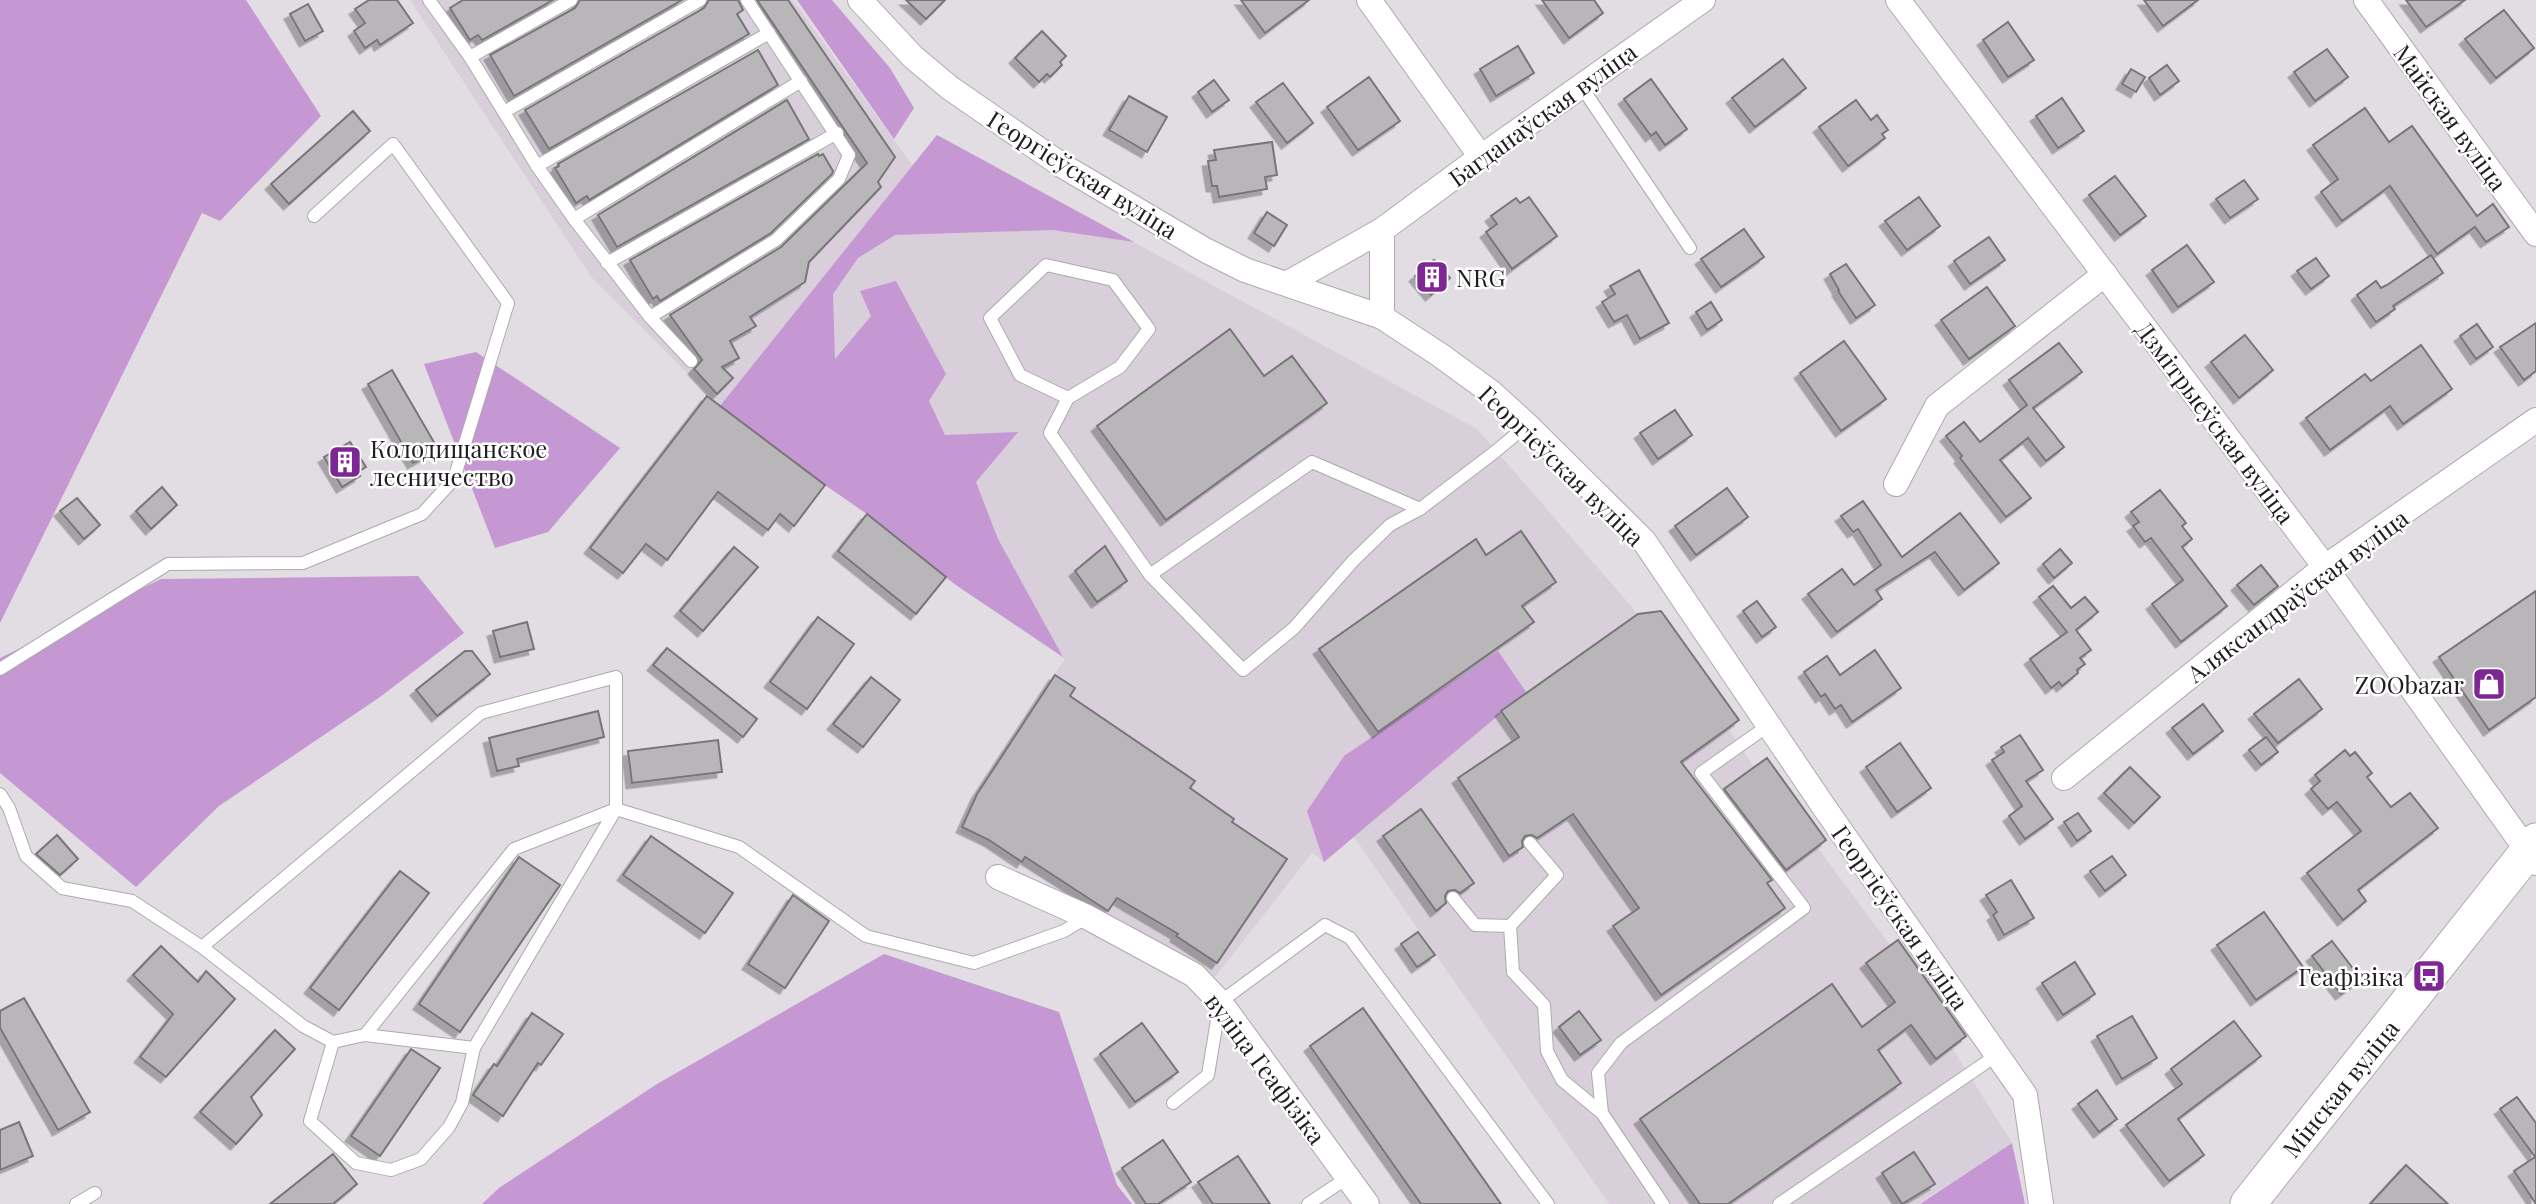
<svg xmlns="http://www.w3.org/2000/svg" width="2536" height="1204" font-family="'Playfair Display',serif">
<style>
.built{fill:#d8cfda}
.green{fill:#c698d3}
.building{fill:#b9b6ba;stroke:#787579;stroke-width:2;filter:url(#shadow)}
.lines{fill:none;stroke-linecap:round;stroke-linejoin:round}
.service-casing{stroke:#adaaae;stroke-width:14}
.minor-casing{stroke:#adaaae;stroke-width:26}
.secondary-casing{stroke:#adaaae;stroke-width:37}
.service{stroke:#fff;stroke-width:12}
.minor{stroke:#fff;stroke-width:24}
.secondary{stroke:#fff;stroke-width:35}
.labels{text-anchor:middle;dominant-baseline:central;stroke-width:5;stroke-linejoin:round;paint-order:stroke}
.street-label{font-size:24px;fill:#1f1e1f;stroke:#fff}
.poi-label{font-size:24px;fill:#1f1e1f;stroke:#fff;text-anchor:start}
</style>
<defs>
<filter id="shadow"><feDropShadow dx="-5.5" dy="5.5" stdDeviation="0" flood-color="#0004"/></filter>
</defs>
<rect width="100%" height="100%" fill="#e1dde2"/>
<polygon class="built" points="410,0 793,0 912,165 937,135 1477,429 1638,614 1661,611 1739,720 1728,728 1754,767 1767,758 1826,840 1817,847 1890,945 1899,939 1970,1034 1952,1048 2012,1143 1918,1204 1609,1204 1354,837 1324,862 1312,853 1215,977 960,832 977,794 1065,659 945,578 867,514 825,485 720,406 592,278"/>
<g class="green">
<polygon points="0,0 246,0 321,116 220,221 202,213 0,623"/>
<polygon points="797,0 832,0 890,68 914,108 894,139"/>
<polygon points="937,135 1134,242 1053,230 895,235 858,258 833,294 835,359 871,316 860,291 896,281 946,374 929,401 945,435 1018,432 976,482 998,539 1063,657 956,585 867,514 825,485 720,406"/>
<polygon points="476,352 620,448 548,532 495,548 424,364"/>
<polygon points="418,576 464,633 380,697 219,806 136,887 0,773 0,658 161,579"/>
<polygon points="1498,651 1526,692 1324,862 1307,811 1344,756"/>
<polygon points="884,954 1059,1012 1117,1185 1132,1204 482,1204 499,1188 657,1084"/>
<polygon points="2012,1143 2025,1204 1920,1204"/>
</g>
<g class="building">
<polygon points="369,0 397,0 413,23 380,45 377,40 365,48 354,31 365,23 355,9"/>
<polygon points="463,0 553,0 482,40 478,35 470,40 450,8"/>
<polygon points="580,0 682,0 514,96 490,55 575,8"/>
<polygon points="709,0 738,0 743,10 737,14 749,34 549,149 525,110 704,8"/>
<polygon points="757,0 788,0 895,157 878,182 881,187 809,262 805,282 750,317 756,326 730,341 739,358 722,367 733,378 717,394 694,369 702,360 670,315 781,247 867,163"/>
<polygon points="906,0 945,0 926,19"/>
<polygon points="1241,0 1309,0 1265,33"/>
<polygon points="1542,0 1594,0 1603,13 1569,38"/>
<polygon points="2144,0 2198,0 2163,26"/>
<polygon points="2406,0 2465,0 2426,27"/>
<polygon points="308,4 323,31 305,41 290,14"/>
<polygon points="2504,10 2534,48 2496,78 2465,39"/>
<polygon points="2008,22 2034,60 2008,77 1983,40"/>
<polygon points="1042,31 1066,56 1060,62 1062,65 1050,77 1047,74 1039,82 1015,58"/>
<polygon points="1518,46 1534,73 1496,96 1480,69"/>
<polygon points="2327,49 2348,77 2315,101 2294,72"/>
<polygon points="758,50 778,85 589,200 587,196 576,203 555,168 559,166 558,164"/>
<polygon points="1783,59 1806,88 1755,127 1732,98"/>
<polygon points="2167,65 2179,81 2160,95 2149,78"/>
<polygon points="2131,69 2145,77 2136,92 2122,84"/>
<polygon points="1369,77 1400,121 1358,150 1327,107"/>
<polygon points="1651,79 1687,129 1665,145 1656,132 1651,136 1624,99"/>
<polygon points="1214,80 1229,100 1212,112 1198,92"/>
<polygon points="1283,83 1313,123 1287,143 1256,102"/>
<polygon points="1129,96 1167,117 1147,152 1109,130"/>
<polygon points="2062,98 2084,131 2058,148 2036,116"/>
<polygon points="787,100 809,139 617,247 598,215"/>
<polygon points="1856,100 1871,120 1877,115 1888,130 1882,134 1885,138 1848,166 1819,127"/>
<polygon points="2365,108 2389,142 2412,126 2477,216 2493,204 2509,227 2486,242 2475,227 2437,254 2390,186 2342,221 2321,192 2338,179 2313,145"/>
<polygon points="353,111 370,131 289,204 271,184"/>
<polygon points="1272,142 1277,175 1265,177 1267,189 1219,197 1217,186 1212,186 1208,161 1216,160 1214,150"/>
<polygon points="818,154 819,156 823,154 833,171 832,174 771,233 660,301 657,296 653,299 630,260"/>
<polygon points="2115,176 2146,216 2120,235 2089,195"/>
<polygon points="2244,180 2258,199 2230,218 2216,199"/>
<polygon points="1529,197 1557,236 1512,269 1486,232 1497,224 1491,216 1516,198 1520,203"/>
<polygon points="1919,197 1940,226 1907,250 1885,221"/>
<polygon points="1267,212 1287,225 1274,246 1254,233"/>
<polygon points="1744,229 1764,257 1721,287 1701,259"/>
<polygon points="1989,237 2005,260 1970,284 1954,261"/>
<polygon points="2187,245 2214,282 2178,307 2152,270"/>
<polygon points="2431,255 2443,273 2393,306 2395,309 2376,322 2357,295 2376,281 2381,288 2387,285"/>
<polygon points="2316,258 2329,276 2311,289 2297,271"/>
<polygon points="1434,260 1450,278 1431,295 1415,276"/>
<polygon points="1846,264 1875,305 1856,318 1838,291 1839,290 1830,274"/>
<polygon points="1639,270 1669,323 1640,339 1627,315 1614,322 1602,302 1615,294 1610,286"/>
<polygon points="1987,287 2015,326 1969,359 1941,320"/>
<polygon points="1711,302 1722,320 1707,330 1696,312"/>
<polygon points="2536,323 2536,371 2524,380 2500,347"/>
<polygon points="2477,324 2493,347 2476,359 2460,336"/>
<polygon points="1230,329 1264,376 1292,356 1327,403 1166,520 1097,426"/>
<polygon points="2245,335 2273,370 2239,398 2211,362"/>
<polygon points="1844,341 1886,399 1841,431 1800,373"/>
<polygon points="2059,343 2082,372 2033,408 2064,447 2046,461 2028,438 2000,460 2031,498 2006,517 1960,458 1962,456 1946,436 1964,422 1980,442 2027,405 2009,380"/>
<polygon points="2421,345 2452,389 2403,424 2390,406 2330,450 2306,418 2365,374 2371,381"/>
<polygon points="392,370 438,449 413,463 368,384"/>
<polygon points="707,396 825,485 794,526 780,514 768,530 718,492 667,560 646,544 623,573 590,548"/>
<polygon points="1675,410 1692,435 1658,459 1640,433"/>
<polygon points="350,442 366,467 358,472 360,476 342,487 324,457"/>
<polygon points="162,487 177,505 151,529 136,511"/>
<polygon points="1727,488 1748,517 1696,555 1675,526"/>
<polygon points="2160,490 2186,523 2182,526 2192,539 2182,547 2227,606 2181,642 2152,604 2183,580 2151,538 2145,542 2133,526 2139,522 2131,512"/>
<polygon points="77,498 100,525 84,539 60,511"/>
<polygon points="1863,501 1902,557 1960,513 1999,563 1964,590 1935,552 1876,590 1882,599 1837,632 1808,594 1842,569 1854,585 1881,565 1858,529 1853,532 1841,516"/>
<polygon points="867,514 946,577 916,614 838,551"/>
<polygon points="1521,531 1556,582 1522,606 1534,622 1378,732 1319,649 1476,539 1486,555"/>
<polygon points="1105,546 1127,581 1097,602 1075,571"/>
<polygon points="734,547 758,567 703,631 680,611"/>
<polygon points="2060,549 2072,563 2054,578 2043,564"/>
<polygon points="2261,565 2278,586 2254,605 2237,585"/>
<polygon points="2053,586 2071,608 2085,597 2098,612 2076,630 2091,650 2080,658 2085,664 2077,670 2078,673 2062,686 2059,682 2051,688 2030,659 2067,632 2039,597"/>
<polygon points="2536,591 2536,697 2489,730 2439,657"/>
<polygon points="1757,601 1776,627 1762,637 1743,611"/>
<polygon points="1661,611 1739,720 1681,762 1772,880 1767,883 1785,908 1661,995 1613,926 1639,908 1573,814 1537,838 1532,835 1525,836 1522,841 1523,847 1509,856 1458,778 1519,737 1501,711 1638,614"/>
<polygon points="818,617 854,644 807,709 770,682"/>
<polygon points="527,622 534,649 500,657 493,631"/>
<polygon points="667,648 757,719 743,737 653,665"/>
<polygon points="1875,650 1901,688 1852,722 1841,705 1835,709 1825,694 1821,697 1804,672 1827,656 1840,675"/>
<polygon points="465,651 472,651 490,674 437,716 416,690"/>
<polygon points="1055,675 1075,688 1070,696 1195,781 1190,788 1234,819 1232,822 1287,859 1217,963 1176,936 1178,934 1117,898 1108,911 1025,857 1022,862 989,840 962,827 977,794"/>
<polygon points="871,677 900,700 863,747 833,724"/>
<polygon points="2299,679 2322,709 2278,743 2254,714"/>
<polygon points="2203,704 2223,731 2193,754 2172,728"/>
<polygon points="598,711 604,737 517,759 519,766 497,771 489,738"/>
<polygon points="2020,735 2043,770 2026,781 2053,819 2025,839 2009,816 2022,806 1992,760 2004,752 2001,747"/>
<polygon points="2266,737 2278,752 2261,765 2249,750"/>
<polygon points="718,740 722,772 632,783 628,751"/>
<polygon points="1900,743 1931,788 1897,812 1866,767"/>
<polygon points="2345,750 2350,756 2355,752 2372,773 2367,777 2391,807 2410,793 2438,828 2358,890 2366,901 2343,920 2307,873 2361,831 2337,802 2328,809 2311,789 2320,781 2315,775"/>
<polygon points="1767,758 1826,840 1786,870 1724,789"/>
<polygon points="2130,767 2160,797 2134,823 2104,793"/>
<polygon points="1421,809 1474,883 1460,893 1455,890 1448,891 1445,896 1446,903 1436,911 1383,836"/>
<polygon points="2078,813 2091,831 2077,841 2064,822"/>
<polygon points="57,835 78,859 60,875 36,854"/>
<polygon points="651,836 733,893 705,933 623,875"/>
<polygon points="2112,856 2126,875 2105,891 2090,871"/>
<polygon points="519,857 560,885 460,1032 419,1004"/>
<polygon points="400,871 429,893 339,1010 310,988"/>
<polygon points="2011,880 2034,918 2004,935 1993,915 1997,912 1986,895"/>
<polygon points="793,895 829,921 785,988 748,964"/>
<polygon points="2264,912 2303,967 2256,1000 2217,945"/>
<polygon points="1418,932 1435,955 1417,967 1401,944"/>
<polygon points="1898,940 1966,1036 1936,1059 1911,1025 1878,1050 1901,1083 1728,1204 1700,1204 1640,1119 1832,984 1862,1027 1895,1002 1866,963"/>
<polygon points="2332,941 2361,979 2341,994 2312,956"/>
<polygon points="161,946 198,982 206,971 235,999 166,1077 140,1057 173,1014 133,975"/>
<polygon points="2075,962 2095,994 2063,1015 2042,983"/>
<polygon points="24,998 90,1112 58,1130 0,1028 0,1011"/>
<polygon points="1363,1008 1501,1204 1421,1204 1310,1046"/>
<polygon points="1579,1011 1601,1040 1580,1055 1559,1027"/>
<polygon points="532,1013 563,1034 541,1065 538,1063 503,1116 473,1095 494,1064 497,1066"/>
<polygon points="2132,1016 2157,1058 2122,1079 2097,1036"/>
<polygon points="2234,1021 2261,1056 2178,1119 2204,1155 2169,1181 2126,1125 2182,1084 2171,1069"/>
<polygon points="1142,1023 1178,1072 1135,1102 1100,1054"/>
<polygon points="275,1030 295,1049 251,1097 262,1115 236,1144 200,1112"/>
<polygon points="411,1049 440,1068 380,1156 351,1136"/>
<polygon points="2097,1090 2117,1119 2099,1132 2078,1104"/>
<polygon points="2517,1097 2536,1123 2536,1204 2514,1171 2535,1157 2500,1109"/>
<polygon points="19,1122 33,1156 0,1170 0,1130"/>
<polygon points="1163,1140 1191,1182 1158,1204 1146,1204 1122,1168"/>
<polygon points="1914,1152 1935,1184 1902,1204 1882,1173"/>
<polygon points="333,1154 357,1184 333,1204 270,1204"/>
<polygon points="1238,1156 1270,1204 1213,1204 1198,1182"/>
<polygon points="2406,1165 2448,1204 2370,1204"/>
</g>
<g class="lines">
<defs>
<g id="service">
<polyline points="429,0 470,57 537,166 574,219 650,317 691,361"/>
<polyline points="470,57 571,0"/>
<polyline points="1581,86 1690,248"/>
<polyline points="504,112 700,0"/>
<polyline points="537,166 769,33"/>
<polyline points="574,219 801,81"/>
<polyline points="607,263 837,133"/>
<polyline points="650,317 776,240 839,179 849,155 747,0"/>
<polyline points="1068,398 1020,375 990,318 1046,265 1113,280 1149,329 1120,367 1068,398 1050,433 1150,575 1243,670 1294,628 1353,561 1390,525 1420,509 1496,451 1527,425"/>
<polyline points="1150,575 1312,462 1420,509"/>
<polyline points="0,669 168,564 303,563 422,514 454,479 508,303 393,144 314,216"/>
<polyline points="0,794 9,808 26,856 62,888 132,901 202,947 303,1026 333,1042 365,1035 474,1048"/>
<polyline points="1530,843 1557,875 1510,926 1513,972 1544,1005 1547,1051 1562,1080 1602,1113"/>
<polyline points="1453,898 1475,925 1510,926"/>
<polyline points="202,947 481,713 616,677 616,809 474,1048 462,1103 449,1127 421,1159 391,1170 356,1163 310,1121 333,1042"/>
<polyline points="365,1035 514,849 616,809 739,847 866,936 974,963 1064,931 1087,917"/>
<polyline points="1173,1103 1208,1075 1220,1002 1325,925 1350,938 1548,1204"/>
<polyline points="76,1204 95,1193"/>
<polyline points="1308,1204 1347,1178"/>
<polyline points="1663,1204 1602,1113 1598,1073 1621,1043 1804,908 1701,773 1769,725"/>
<polyline points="1779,1204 1997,1055"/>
</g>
<g id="minor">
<polyline points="860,0 913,57 950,88 1063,166 1205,250 1245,270 1382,317 1440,355 1492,393 1527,425 1644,541 1824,807 2025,1095 2041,1204"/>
<polyline points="1369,0 1481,157"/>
<polyline points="1898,0 2325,567 2536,863"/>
<polyline points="2366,0 2536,234"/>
<polyline points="1288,283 1382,230 1481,157 1703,0"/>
<polyline points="1382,317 1382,230"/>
<polyline points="1896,484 1937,406 2105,274"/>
<polyline points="2064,778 2325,567 2536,420"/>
<polyline points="998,877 1087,917 1194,975 1220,1002 1367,1204"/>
</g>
<polyline id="secondary" points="2248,1204 2536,841"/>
</defs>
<use href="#service" class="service-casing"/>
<use href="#minor" class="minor-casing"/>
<use href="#secondary" class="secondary-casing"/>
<use href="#service" class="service"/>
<use href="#minor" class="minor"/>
<use href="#secondary" class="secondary"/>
</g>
<defs>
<symbol id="building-square" viewBox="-11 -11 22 22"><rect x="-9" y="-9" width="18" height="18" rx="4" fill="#7e2693" stroke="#fff"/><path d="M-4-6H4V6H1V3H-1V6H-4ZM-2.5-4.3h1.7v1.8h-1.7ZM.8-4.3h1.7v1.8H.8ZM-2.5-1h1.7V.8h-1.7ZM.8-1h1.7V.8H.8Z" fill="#fff"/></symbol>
<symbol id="shop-square" viewBox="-11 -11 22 22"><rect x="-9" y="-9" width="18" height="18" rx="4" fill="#7e2693" stroke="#fff"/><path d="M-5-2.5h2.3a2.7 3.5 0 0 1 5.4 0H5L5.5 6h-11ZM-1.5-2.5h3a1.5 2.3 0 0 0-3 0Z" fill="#fff"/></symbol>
<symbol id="bus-square" viewBox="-11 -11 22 22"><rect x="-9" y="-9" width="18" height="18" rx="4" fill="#7e2693" stroke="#fff"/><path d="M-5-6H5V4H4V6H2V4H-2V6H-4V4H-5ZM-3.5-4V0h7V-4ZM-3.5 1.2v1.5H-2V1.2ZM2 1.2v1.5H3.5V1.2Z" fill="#fff"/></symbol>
</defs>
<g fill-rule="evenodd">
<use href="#building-square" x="1413" y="258" width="38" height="38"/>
<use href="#building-square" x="326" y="443" width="38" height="38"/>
<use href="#shop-square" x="2470" y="665" width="38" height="38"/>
<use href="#bus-square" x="2410" y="957" width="38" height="38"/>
</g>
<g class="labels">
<g class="street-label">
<text transform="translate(1542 114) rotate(-36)">Багданаўская вуліца</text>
<text transform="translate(2451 117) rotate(54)">Майская вуліца</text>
<text transform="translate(1083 174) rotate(32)">Георгіеўская вуліца</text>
<text transform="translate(2216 422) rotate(53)">Дзмітрыеўская вуліца</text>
<text transform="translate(1562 465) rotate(44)">Георгіеўская вуліца</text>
<text transform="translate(2297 595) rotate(-37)">Аляксандраўская вуліца</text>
<text transform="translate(1901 917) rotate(55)">Георгіеўская вуліца</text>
<text transform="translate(1266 1068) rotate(53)">вуліца Геафізіка</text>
<text transform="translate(2340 1088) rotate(-51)">Мінская вуліца</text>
</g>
<g class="poi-label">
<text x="1456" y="277">NRG</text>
<text x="370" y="448">Колодищанское<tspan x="370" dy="28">лесничество</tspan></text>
<text x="2464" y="684" text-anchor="end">ZOObazar</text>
<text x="2404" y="976" text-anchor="end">Геафізіка</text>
</g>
</g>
</svg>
